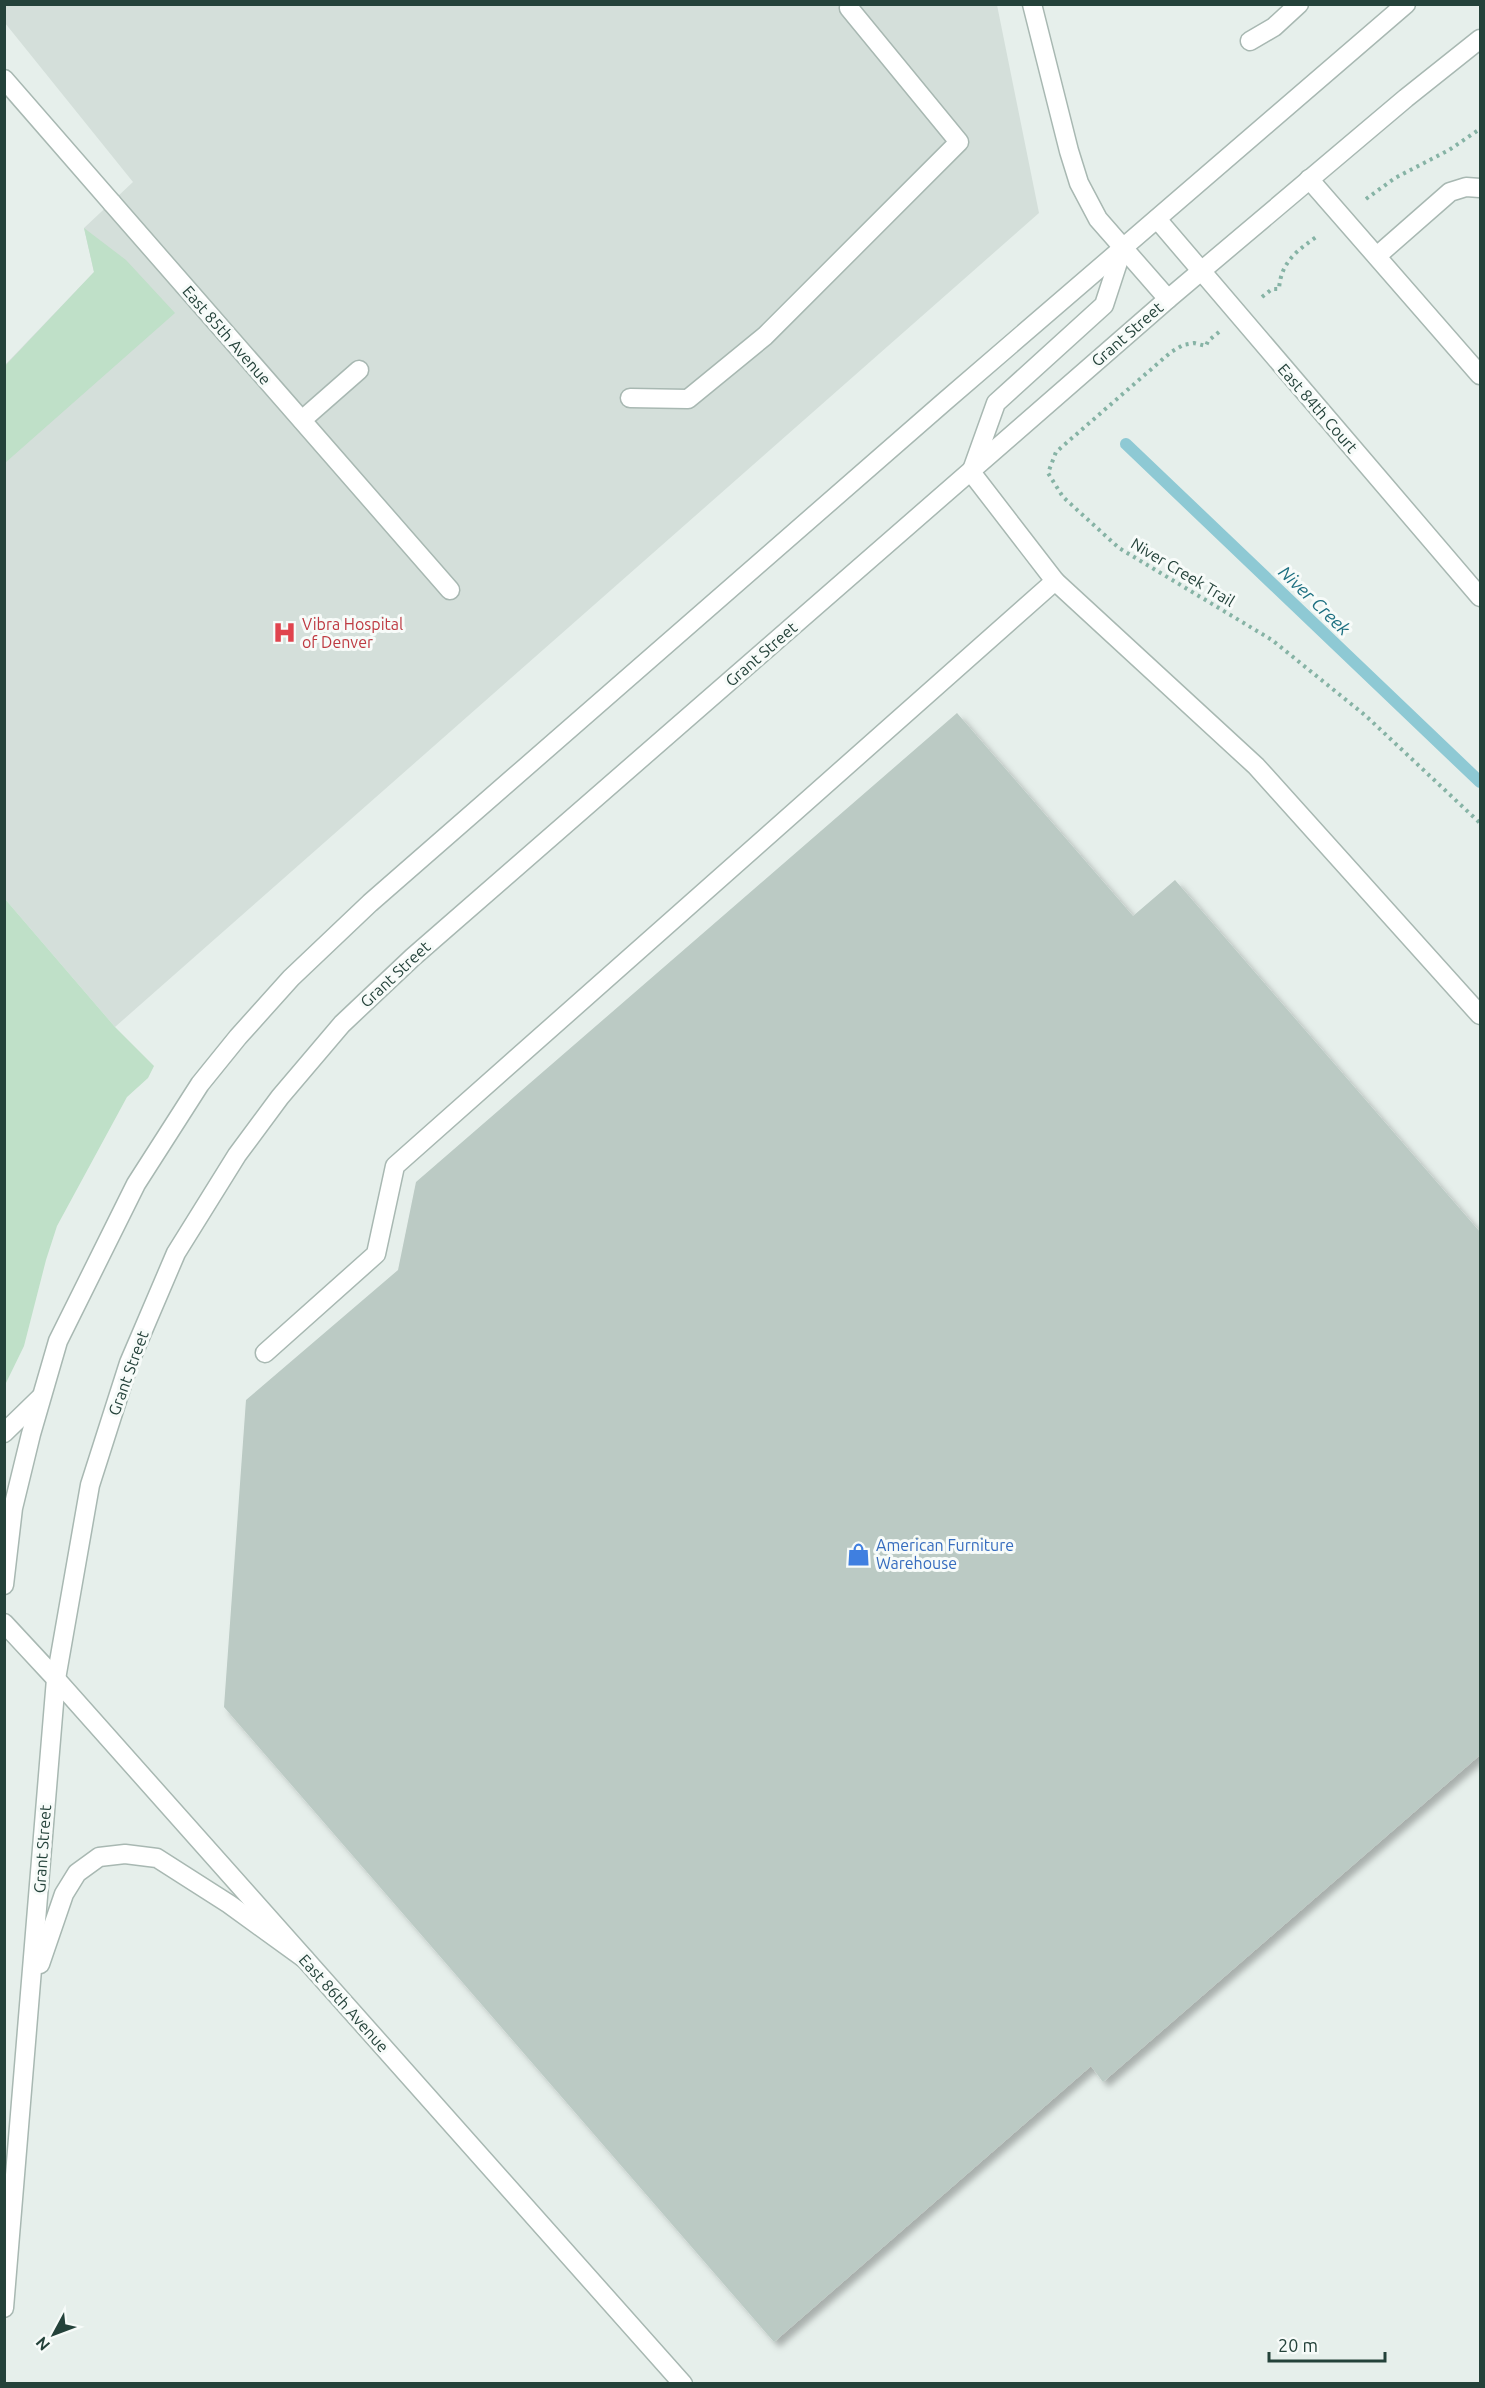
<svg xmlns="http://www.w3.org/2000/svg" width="1485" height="2388" font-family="Ubuntu,sans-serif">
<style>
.built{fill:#d4dfda}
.green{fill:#bfe0c8}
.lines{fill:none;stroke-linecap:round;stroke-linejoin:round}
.stream{stroke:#8ec9d4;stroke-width:12}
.building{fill:#bbcac4;filter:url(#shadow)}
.service-casing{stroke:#a8b8b2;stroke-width:21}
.minor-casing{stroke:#a8b8b2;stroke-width:21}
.tertiary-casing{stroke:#a8b8b2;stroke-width:21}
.path{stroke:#86b3a5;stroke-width:4;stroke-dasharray:3 4.5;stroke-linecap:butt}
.service{stroke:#fff;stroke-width:18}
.minor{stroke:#fff;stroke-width:18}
.tertiary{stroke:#fff;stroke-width:18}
.labels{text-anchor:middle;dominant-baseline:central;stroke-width:6;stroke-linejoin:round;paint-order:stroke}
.street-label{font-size:16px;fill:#24423a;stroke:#f7fbf9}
.health-label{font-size:16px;fill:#be3a42;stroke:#f7fbf9;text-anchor:start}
.shop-label{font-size:16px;fill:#366cbe;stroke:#f7fbf9;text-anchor:start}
.water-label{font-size:18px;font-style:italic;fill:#1c6f80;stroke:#f7fbf9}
</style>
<defs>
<filter id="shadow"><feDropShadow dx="5.5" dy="5.5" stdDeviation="3" flood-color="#0004"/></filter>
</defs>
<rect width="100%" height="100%" fill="#e6efeb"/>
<polygon class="built" points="5,5 997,5 1039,213 115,1027 5,899 4,366 94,272 84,228 133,182 5,23"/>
<g class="green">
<polygon points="84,228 126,260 175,313 5,463 5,366 94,272"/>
<polygon points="5,899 115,1027 154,1066 148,1078 127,1097 57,1226 46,1260 24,1346 5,1385"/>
</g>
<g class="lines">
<polyline class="stream" points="1126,444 1480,782"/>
</g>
<polygon class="building" points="957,713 1133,916 1175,880 1480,1232 1480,1755 1103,2082 1091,2066 774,2342 224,1707 246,1400 398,1270 416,1182"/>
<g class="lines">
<defs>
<g id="service">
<polyline points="1032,4 1069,151 1079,183 1098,219 1168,299"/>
<polyline points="1250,41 1274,27 1299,4"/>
<polyline points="1309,179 1480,375"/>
<polyline points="112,203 450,590"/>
<polyline points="1377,256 1450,192 1466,187 1480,188"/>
<polyline points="630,398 688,399 765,336 959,142 849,8 850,4"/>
<polyline points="302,420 359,370"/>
<polyline points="1055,581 1256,766 1480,1015"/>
<polyline points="265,1353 376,1254 395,1166 1055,581 971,472"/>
</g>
<g id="minor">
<polyline points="4,79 112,203"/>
<polyline points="1157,219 1480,597"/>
<polyline points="56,1679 683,2384"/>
</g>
<g id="tertiary">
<polyline points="972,470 996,403 1104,305 1122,250"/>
<polyline points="4,1433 40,1398"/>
<polyline points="4,1585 13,1508 31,1434 58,1341 136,1184 200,1084 238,1037 291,978 370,903 944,402 1406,4"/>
<polyline points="4,1623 56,1679"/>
<polyline points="40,1964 64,1894 77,1873 99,1857 125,1854 157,1858 229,1904 305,1959"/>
<polyline points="4,2308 56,1679 90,1485 129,1363 176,1253 237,1155 280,1097 342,1024 413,957 1168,299 1406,98 1480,39"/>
</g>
</defs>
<use href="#service" class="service-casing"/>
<use href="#minor" class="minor-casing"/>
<use href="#tertiary" class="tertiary-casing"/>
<g class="path">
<polyline points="1366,199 1395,178 1449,150 1480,129"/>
<path d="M 1262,297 L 1272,289 L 1279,289 C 1281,261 1298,250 1319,235"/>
<polyline points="1219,332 1208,341 1206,346 1194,343 1183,345 1171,352 1056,452 1048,473 1063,497 1119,548 1272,640 1366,716 1480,823"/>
</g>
<use href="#service" class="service"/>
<use href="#minor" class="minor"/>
<use href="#tertiary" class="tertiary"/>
</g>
<defs>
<symbol id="hospital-bare" viewBox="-9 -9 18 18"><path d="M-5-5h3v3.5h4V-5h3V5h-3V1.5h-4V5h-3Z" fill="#e0444e" stroke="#f7fbf9" stroke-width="2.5" paint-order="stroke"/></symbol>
<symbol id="shop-bare" viewBox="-9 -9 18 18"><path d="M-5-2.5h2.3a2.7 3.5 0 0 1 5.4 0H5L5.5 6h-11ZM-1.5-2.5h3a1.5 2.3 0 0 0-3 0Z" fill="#3f7fe0" stroke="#f7fbf9" stroke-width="2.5" paint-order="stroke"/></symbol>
</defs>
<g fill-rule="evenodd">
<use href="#hospital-bare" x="268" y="616" width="33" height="33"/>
<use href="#shop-bare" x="842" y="1538" width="33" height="33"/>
</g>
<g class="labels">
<g class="street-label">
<text transform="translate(1127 334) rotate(-41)">Grant Street</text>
<text transform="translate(227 335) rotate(49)">East 85th Avenue</text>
<text transform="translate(1318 408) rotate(49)">East 84th Court</text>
<text transform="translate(1183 572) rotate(31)">Niver Creek Trail</text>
<text transform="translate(761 654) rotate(-41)">Grant Street</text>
<text transform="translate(395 974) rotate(-43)">Grant Street</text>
<text transform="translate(128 1373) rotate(-70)">Grant Street</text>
<text transform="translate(42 1849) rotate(-86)">Grant Street</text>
<text transform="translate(344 2003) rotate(48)">East 86th Avenue</text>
</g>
<g class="health-label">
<text x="302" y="624">Vibra Hospital<tspan x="302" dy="18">of Denver</tspan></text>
</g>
<g class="shop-label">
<text x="876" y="1545">American Furniture<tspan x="876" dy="18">Warehouse</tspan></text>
</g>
<g class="water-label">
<text transform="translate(1315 600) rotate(44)">Niver Creek</text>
</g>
</g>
<rect width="1485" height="2388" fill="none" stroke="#24423a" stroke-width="12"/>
<g transform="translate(54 2334) rotate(229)" stroke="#f7fbf9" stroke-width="4.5" paint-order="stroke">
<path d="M0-4.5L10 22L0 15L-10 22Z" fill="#24423a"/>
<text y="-9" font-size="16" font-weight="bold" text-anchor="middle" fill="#24423a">N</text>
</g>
<path d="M1269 2352v9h116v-9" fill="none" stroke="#24423a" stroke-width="3"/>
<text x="1278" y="2352" font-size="18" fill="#24423a" stroke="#f7fbf9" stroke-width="4.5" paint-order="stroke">20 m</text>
</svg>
